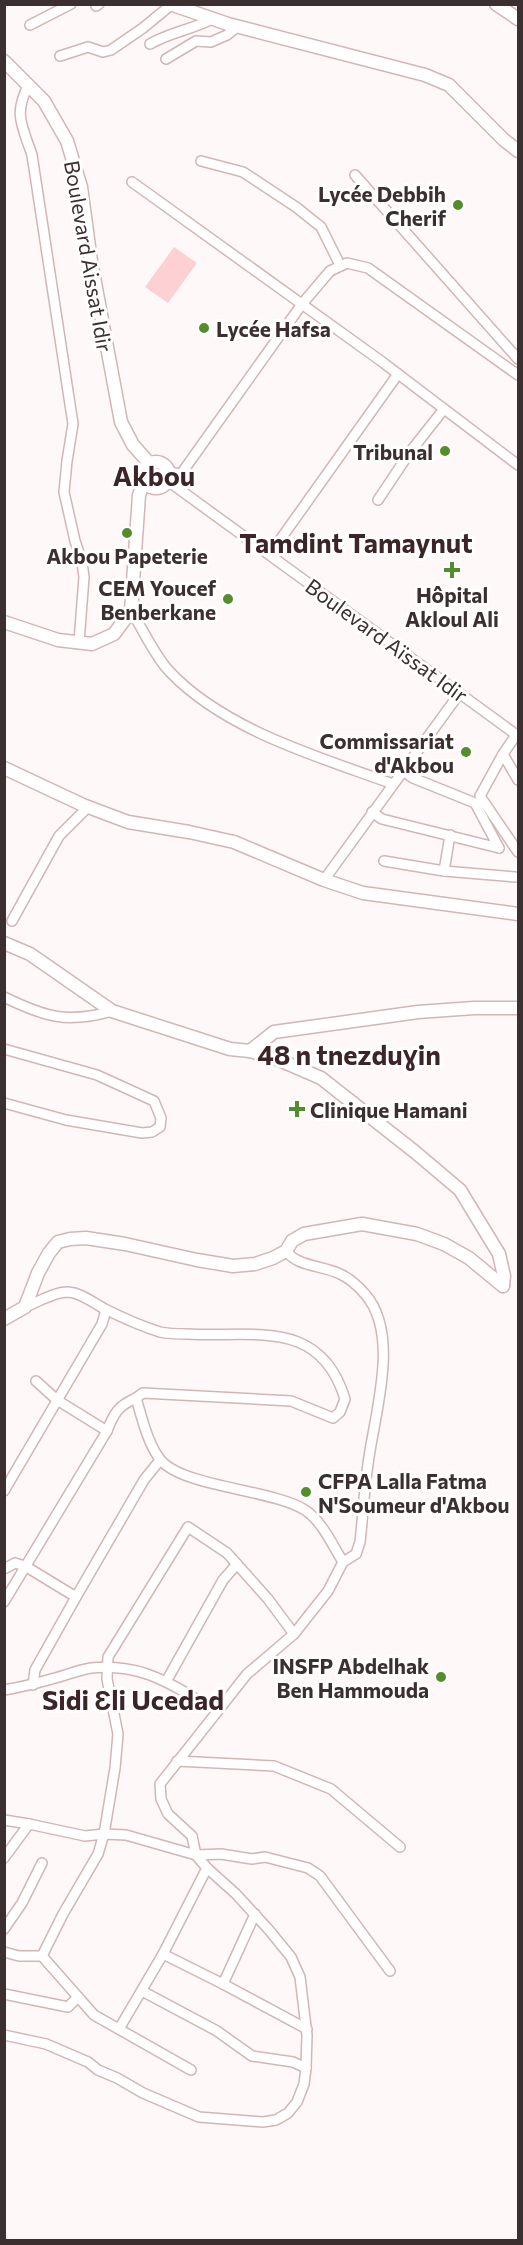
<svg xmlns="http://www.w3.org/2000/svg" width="523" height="2245" font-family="Commissioner,sans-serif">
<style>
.green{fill:#fdd1d3}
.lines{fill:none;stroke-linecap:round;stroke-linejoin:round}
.minor-casing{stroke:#d4b5b6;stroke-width:12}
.tertiary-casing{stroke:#d4b5b6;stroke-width:15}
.minor{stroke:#fff;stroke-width:9}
.tertiary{stroke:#fff;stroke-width:12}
.poi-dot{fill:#548e2c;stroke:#fff;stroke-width:2}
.labels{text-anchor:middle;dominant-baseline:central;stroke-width:6;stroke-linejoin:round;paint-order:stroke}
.poi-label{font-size:21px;font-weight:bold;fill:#3c2f30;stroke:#fff;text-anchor:end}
.street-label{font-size:21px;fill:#3c2f30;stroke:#fff}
.district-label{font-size:27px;font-weight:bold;fill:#3d2527;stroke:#fff}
</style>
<rect width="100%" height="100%" fill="#fff8f8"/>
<polygon class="green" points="174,247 197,263 168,303 145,287"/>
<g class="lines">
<defs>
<g id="minor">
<polyline points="96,6 99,4"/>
<polyline points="30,25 71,4"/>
<path d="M 150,44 C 171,32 191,30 212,19"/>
<polyline points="60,56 88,47 103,52 111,50 143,28 171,5"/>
<polyline points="166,59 196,41 211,42 227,35 237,27"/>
<path d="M 29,84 C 13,114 22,125 32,155 L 73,424 L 67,461 L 64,492 L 75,541 L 82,562 L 84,577 L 79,642"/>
<polyline points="201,161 243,172 296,207 321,227 340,265"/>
<polyline points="355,175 518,359"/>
<polyline points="132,182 381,361 518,465"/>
<polyline points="169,472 181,474 302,304 330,271 347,263 368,268 518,375"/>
<polyline points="168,481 518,736"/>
<polyline points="378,500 410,452 444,409"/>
<polyline points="270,554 398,374"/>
<path d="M 131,611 C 143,629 155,657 170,672 C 225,730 319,757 393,784"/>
<polyline points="516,735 503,754 518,780"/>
<polyline points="503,754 480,796 518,852"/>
<polyline points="403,771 413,778 475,803 499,848"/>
<polyline points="372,812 382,819 499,848"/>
<polyline points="384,861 444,871 515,877"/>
<polyline points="444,871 450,835"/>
<polyline points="324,880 459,694"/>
<polyline points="12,921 59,836 88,807"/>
<path d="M 4,997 C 45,1017 67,1024 112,1011"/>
<polyline points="4,1049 97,1075 154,1101 161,1118 160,1127 152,1132 142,1133 66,1120 4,1103"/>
<path d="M 25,1307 C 38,1302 54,1292 68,1292 C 82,1293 93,1303 105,1309 C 121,1317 144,1327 160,1332 C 169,1334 179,1334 188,1334 C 253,1338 320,1317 345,1399 L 340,1412 L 333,1418 L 291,1401 L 143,1393 L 136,1398 C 142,1418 147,1441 159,1458 C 179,1487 272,1489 305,1510 C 322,1521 333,1546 343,1562"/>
<polyline points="36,1381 57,1400 107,1431"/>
<polyline points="4,1491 102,1324 106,1310"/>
<polyline points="4,1569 15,1563 25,1566 76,1597"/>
<path d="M 4,1602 L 107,1431 C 114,1413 118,1406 136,1398"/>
<polyline points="167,1680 223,1580 237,1564"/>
<polyline points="33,1685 35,1670 76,1597 144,1480 160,1460"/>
<path d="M 4,1690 C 22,1687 38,1683 55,1678 C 66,1675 79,1670 91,1668 C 133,1664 161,1677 196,1699"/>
<polyline points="177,1761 274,1766 331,1789 400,1847"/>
<polyline points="4,1820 29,1824"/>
<polyline points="196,1855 221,1854 252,1859 265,1857 308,1868 320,1876 390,1971"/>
<path d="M 4,1858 L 29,1824 L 85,1836 L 104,1834 L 126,1835 L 196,1855 L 192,1836 L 168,1814 L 161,1799 L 160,1784 L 247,1674 L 294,1634 L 328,1591 L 343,1562 L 356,1554 L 360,1542 C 363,1516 364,1490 368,1464 C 374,1415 401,1335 365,1294 C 358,1286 349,1278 340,1274 C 322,1265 298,1267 286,1251"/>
<polyline points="255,1914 223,1984 307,2029"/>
<polyline points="4,1929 22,1903 42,1863"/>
<polyline points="4,1952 19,1956 42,1956 94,2015 191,2070"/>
<polyline points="163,1954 223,1984"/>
<polyline points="42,1956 63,1914 98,1854 104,1834 115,1768 118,1734 107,1679 108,1657 188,1527 227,1553 268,1599 294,1634"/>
<polyline points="142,1991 217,2031 252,2056 293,2062 306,2068"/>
<polyline points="4,1994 68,2007 78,1997"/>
<polyline points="119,2029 163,1954 207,1868 196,1855"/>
<polyline points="4,2035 46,2044 88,2062 98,2070 117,2078 143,2093 199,2117 263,2122 276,2120 288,2113 297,2102 304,2084 306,2068 307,2035 300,1977 291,1957 269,1930 236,1894 207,1868"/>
</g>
<g id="tertiary">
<polyline points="170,4 228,24 425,75 449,85 504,140 518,151"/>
<polyline points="496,4 518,19"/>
<polyline points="4,61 44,101 67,141 81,187 91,261 121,422 133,445 149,463"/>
<circle cx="156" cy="475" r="13"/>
<polyline points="4,622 58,640 92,644 114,634 131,611 139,495 144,481"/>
<polyline points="4,768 83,805 128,822 189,832 234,842 324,880 363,893 518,914"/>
<polyline points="4,943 30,954 112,1011 230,1049 250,1051 274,1032 418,1012 474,1008 518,1008"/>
<polyline points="250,1051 277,1059 321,1078 415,1152 460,1190 499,1254 504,1276 503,1286"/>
<polyline points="4,1319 25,1307 38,1273 49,1253 58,1242 70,1239 86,1238 125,1244 197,1260 233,1266 255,1264 273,1258 286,1251 292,1241 304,1234 362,1224 417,1234 444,1244 469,1258 503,1286"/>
</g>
</defs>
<use href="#minor" class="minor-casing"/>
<use href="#tertiary" class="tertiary-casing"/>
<use href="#minor" class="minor"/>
<use href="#tertiary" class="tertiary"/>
</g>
<g class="poi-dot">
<circle cx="458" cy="205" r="6"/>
<circle cx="204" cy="328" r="6"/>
<circle cx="445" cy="451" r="6"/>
<circle cx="127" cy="533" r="6"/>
<path d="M449 561h6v6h6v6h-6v6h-6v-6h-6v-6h6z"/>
<circle cx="228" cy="599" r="6"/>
<circle cx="466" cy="752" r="6"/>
<path d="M294 1100h6v6h6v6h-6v6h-6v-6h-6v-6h6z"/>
<circle cx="306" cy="1492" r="6"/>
<circle cx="441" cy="1677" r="6"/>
</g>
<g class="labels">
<g class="poi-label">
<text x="446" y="193">Lycée Debbih<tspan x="446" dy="24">Cherif</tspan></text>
<text x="216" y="328" text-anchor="start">Lycée Hafsa</text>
<text x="433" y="451">Tribunal</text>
<text x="127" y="555" text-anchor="middle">Akbou Papeterie</text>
<text x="216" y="587">CEM Youcef<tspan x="216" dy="24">Benberkane</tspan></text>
<text x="452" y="594" text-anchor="middle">Hôpital<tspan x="452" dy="24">Akloul Ali</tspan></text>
<text x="454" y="740">Commissariat<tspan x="454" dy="24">d'Akbou</tspan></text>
<text x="310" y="1109" text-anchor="start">Clinique Hamani</text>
<text x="318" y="1480" text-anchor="start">CFPA Lalla Fatma<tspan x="318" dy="24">N'Soumeur d'Akbou</tspan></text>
<text x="429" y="1665">INSFP Abdelhak<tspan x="429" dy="24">Ben Hammouda</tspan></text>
</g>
<g class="street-label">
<text transform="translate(89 256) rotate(80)">Boulevard Aissat Idir</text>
<text transform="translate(387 640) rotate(36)">Boulevard Aïssat Idir</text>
</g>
<g class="district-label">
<text x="154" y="475">Akbou</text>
<text x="356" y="542">Tamdint Tamaynut</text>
<text x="349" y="1054">48 n tnezduɣin</text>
<text x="133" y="1699">Sidi Ɛli Ucedad</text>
</g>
</g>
<rect width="523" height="2245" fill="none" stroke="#3c2f30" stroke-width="12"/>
</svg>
